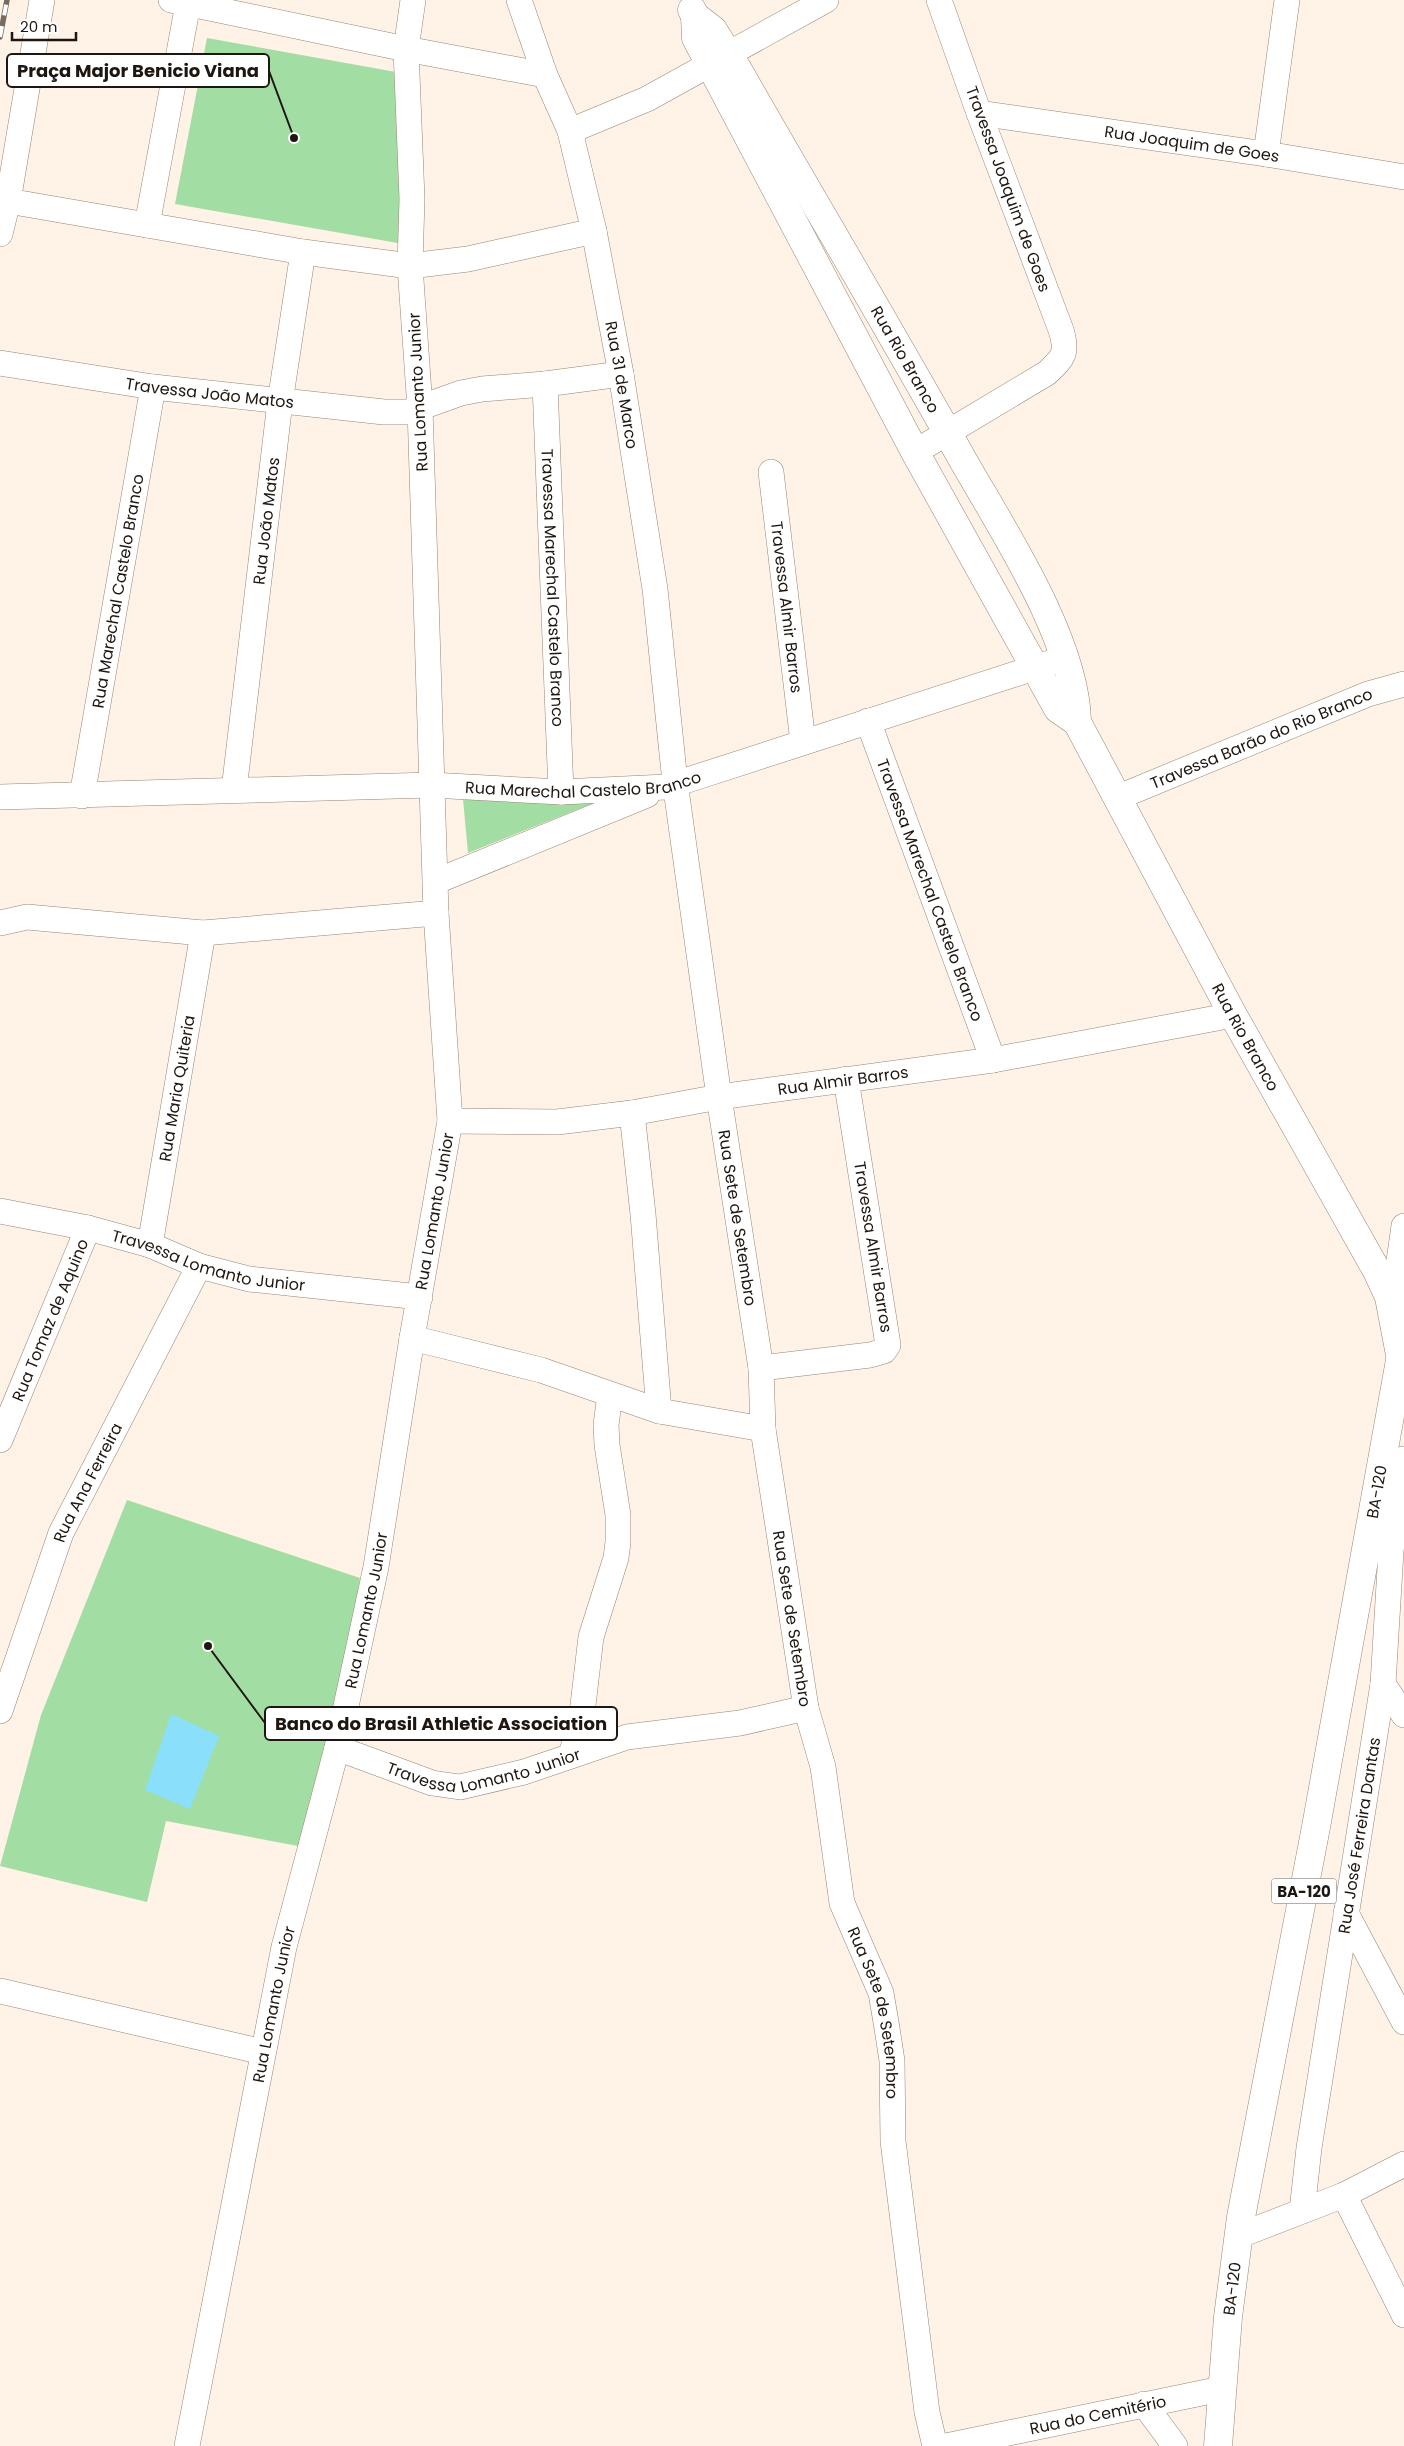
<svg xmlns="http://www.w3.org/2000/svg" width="1404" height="2446" font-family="Poppins,sans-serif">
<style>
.green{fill:#a2dea4}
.water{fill:#8adffb}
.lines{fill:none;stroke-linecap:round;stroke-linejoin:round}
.minor-casing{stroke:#988472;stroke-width:26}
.major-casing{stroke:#988472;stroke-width:29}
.minor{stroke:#fff;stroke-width:25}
.major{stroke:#fff;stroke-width:28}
.rail-casing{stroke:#766c64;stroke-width:5.5}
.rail{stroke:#fff;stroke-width:4;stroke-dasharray:11;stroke-linecap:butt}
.labels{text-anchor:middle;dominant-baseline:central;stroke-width:5;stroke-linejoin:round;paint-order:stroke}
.shield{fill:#fff;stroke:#625c58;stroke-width:1}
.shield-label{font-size:15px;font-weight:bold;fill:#1e1610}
.street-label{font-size:16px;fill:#1e1610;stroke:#fff}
.leader{fill:none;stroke:#1e1610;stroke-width:2}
.callout-dot{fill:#1e1610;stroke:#fff;stroke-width:2}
.callout{fill:#fff;stroke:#1e1610;stroke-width:2}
.callout-label{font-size:18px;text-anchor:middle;font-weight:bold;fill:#1e1610}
</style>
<rect width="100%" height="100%" fill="#fff2e6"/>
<g class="green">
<polygon points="207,38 396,72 409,245 175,204"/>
<polygon points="463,799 601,800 468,853"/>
<polygon points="127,1500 360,1578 314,1849 166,1821 147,1902 0,1866 41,1715"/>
</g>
<polygon class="water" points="171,1714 219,1736 190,1809 145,1790"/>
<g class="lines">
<defs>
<g id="minor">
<polyline points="171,0 406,49 545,75"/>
<path id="s1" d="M 519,0 L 545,75 L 570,131 L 594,231 L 621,374 L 655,589 L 675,782 L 719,1097 L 761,1368 L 763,1429 L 806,1708 L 823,1767 L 842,1903 L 881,1993 L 887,2028 L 892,2061 L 893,2141 L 927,2412 L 935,2446"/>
<path id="s2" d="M 979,113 L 1266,154 L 1404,177"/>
<polyline points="570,131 647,99 826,0"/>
<polyline points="1266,154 1287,0"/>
<polyline points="8,201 303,252 410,266 468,259 594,231"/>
<polyline points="147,225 188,4"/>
<polyline points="0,234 8,201 42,0"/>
<path id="s3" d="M 0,363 L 153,387 L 384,412 L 408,412 L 461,393 L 482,389 L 545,384 L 621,374"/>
<path id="s4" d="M 545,384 L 561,792"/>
<path d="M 915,452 L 1047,373 C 1064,357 1068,353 1061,330 L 979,113 L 939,0"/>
<path id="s5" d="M 771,472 L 803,742"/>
<path id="s6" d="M 868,721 L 993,1060"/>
<path id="s7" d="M 234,790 L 280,402 L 303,252"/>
<path id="s8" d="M 82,796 L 153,387"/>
<path id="s9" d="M 0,797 L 431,785 L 561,792 L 666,787 L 1065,658"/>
<path id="s10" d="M 1119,797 L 1368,694 L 1404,684"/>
<polyline points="437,881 647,795"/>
<polyline points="0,923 27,917 203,933 436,913"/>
<polyline points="632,1113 643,1214 659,1411"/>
<path id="s11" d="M 450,1121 L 557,1122 L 632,1113 L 719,1097 L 993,1060 L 1233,1015"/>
<path id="s12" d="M 0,1211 L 88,1228 L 150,1245 L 199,1266 L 249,1279 L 420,1297"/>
<path id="s13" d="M 150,1245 L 203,933"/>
<polyline points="1392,1311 1404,1226"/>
<polyline points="412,1338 541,1370 659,1411 763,1429"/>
<polyline points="761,1368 870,1355 884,1351 888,1345 846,1079"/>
<path id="s14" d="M 0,1440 L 88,1228"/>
<polyline points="1383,1684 1404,1715"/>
<path id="s15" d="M 0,1711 L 61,1533 L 199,1266"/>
<path id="s16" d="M 337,1748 L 432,1783 L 460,1787 L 524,1772 L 627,1737 L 740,1723 L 806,1708"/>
<polyline points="571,1755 581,1722 591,1637 616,1558 618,1542 618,1515 607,1445 606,1425 610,1395"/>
<polyline points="1346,1913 1404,2022"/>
<polyline points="0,1991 263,2052"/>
<polyline points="1344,2195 1404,2315"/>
<path id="s17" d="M 1302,2211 L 1309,2148 L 1383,1684 L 1391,1551 L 1403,1459"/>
<polyline points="1238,2236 1344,2195 1404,2164"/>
<polyline points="1144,2404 1175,2446"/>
<path id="s18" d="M 187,2446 L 284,1947 L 337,1748 L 376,1567 L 412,1338 L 450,1121 L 436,913 L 420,408 L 410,266 L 412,199 L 406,49 L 413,0"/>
<path id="s19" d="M 946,2446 L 1221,2389"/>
</g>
<g id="major">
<path id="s20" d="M 692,10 L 695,16 L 713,30 L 738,70 C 813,201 890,330 964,462 C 1004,532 1076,641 1077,722"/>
<path id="s21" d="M 695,16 L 696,38 L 915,452 L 1058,709 L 1077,722 L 1233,1015 L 1377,1271 L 1389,1297 L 1400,1355"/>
<path id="s22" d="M 1218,2446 L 1228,2317 L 1241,2217 L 1316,1827 L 1404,1338"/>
</g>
</defs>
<use href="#minor" class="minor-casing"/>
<use href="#major" class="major-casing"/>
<use href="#minor" class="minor"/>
<use href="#major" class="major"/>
<defs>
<polyline id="rail" points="0,37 7,0"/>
</defs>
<use href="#rail" class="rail-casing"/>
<use href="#rail" class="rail"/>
</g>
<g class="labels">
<rect class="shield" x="1271.5" y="1878.5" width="65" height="25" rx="4"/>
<g class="shield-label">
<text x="1304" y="1891">BA-120</text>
</g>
<g class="street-label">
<text stroke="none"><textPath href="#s2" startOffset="215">Rua Joaquim de Goes</textPath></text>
<text transform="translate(1008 189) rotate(70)">Travessa Joaquim de Goes</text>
<text stroke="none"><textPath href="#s20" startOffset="411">Rua Rio Branco</textPath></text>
<text stroke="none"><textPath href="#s1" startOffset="400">Rua 31 de Marco</textPath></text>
<text transform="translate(418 392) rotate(-93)">Rua Lomanto Junior</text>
<text stroke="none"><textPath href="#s3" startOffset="212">Travessa João Matos</textPath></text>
<text stroke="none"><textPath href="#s7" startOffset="271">Rua João Matos</textPath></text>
<text stroke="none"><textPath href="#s4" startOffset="204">Travessa Marechal Castelo Branco</textPath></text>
<text stroke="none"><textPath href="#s8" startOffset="208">Rua Marechal Castelo Branco</textPath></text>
<text stroke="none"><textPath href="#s5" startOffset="136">Travessa Almir Barros</textPath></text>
<text stroke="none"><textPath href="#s10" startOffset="154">Travessa Barão do Rio Branco</textPath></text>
<text stroke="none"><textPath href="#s9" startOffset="584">Rua Marechal Castelo Branco</textPath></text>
<text stroke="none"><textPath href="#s6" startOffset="180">Travessa Marechal Castelo Branco</textPath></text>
<text stroke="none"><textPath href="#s21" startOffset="1165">Rua Rio Branco</textPath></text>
<text stroke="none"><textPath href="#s11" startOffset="396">Rua Almir Barros</textPath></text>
<text stroke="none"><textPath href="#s13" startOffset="159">Rua Maria Quiteria</textPath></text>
<text stroke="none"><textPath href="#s18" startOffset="1260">Rua Lomanto Junior</textPath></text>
<text stroke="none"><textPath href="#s1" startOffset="1241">Rua Sete de Setembro</textPath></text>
<text transform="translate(873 1247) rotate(81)">Travessa Almir Barros</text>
<text stroke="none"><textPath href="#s12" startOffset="215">Travessa Lomanto Junior</textPath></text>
<text stroke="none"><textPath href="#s14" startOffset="130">Rua Tomaz de Aquino</textPath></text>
<text stroke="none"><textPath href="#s15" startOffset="245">Rua Ana Ferreira</textPath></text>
<text stroke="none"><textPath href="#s22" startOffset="968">BA-120</textPath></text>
<text stroke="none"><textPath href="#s18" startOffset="855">Rua Lomanto Junior</textPath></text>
<text stroke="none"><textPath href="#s1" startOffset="1646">Rua Sete de Setembro</textPath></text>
<text stroke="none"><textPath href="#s16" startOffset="154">Travessa Lomanto Junior</textPath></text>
<text stroke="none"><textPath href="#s17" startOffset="380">Rua José Ferreira Dantas</textPath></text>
<text stroke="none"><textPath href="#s18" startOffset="450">Rua Lomanto Junior</textPath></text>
<text stroke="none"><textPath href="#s1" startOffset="2051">Rua Sete de Setembro</textPath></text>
<text stroke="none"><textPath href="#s22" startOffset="158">BA-120</textPath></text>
<text stroke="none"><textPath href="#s19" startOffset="155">Rua do Cemitério</textPath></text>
</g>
</g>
<path class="leader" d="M294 138L269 71M208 1646L265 1723"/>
<g class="callout-dot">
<circle cx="294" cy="138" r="5"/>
<circle cx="208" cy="1646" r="5"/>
</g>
<g class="callout">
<rect x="7" y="54" width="262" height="33" rx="5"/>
<rect x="265" y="1707" width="352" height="33" rx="5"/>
</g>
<g class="callout-label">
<text x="138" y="77">Praça Major Benicio Viana</text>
<text x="441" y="1730">Banco do Brasil Athletic Association</text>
</g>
<path d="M12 32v8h64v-8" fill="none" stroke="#1e1610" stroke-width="2.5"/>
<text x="20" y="32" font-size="15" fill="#1e1610" stroke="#ffffff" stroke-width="4" paint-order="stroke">20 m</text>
</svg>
